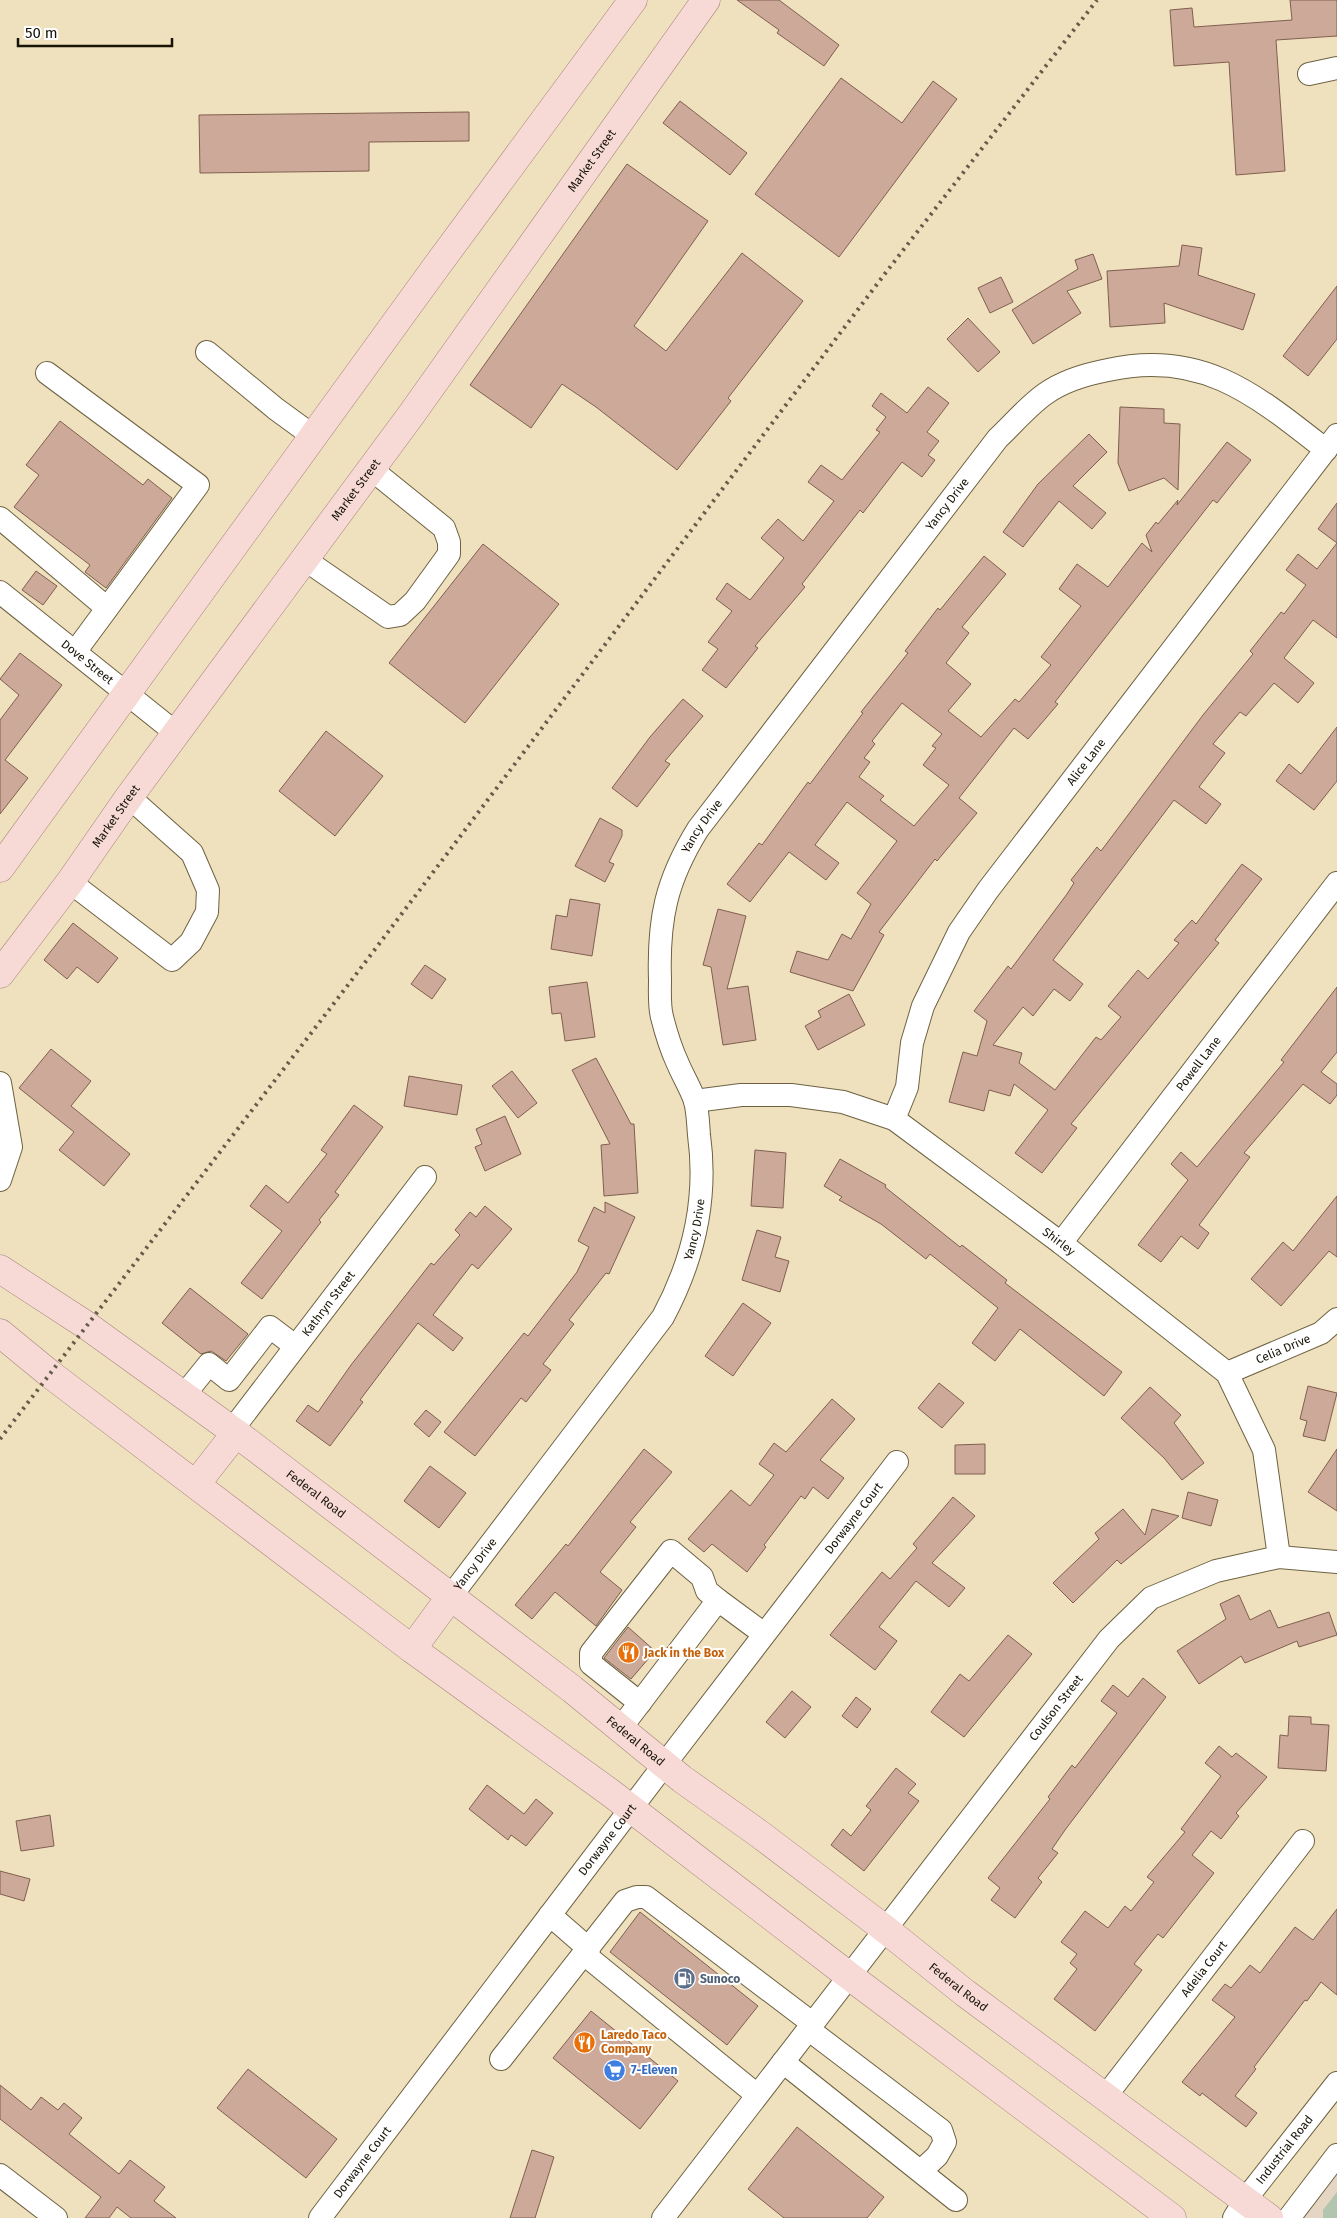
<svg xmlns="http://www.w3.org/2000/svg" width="1337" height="2218" font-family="'Fira Sans',sans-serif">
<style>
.industrial{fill:#e5d5c3}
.green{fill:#b2c5ae}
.building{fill:#cda999;stroke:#805f50;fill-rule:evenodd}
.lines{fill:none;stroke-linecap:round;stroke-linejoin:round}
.minor-casing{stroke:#6e6242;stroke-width:24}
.major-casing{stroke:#a5837b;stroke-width:29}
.minor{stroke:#fff;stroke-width:22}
.major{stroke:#f7d9d6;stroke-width:28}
.rail{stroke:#645c48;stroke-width:4;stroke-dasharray:2.5 5;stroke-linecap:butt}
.labels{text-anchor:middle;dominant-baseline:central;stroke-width:4;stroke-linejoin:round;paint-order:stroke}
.street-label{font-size:12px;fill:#171306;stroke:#fff}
.food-label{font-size:12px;font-weight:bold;fill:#c56008;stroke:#fff;text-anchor:start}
.service-label{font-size:12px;font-weight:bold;fill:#4e5e75;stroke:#fff;text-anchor:start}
.shop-label{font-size:12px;font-weight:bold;fill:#366cbe;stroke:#fff;text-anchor:start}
</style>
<rect width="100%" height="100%" fill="#efe1be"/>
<polygon class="industrial" points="1337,2174 1337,2218 1303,2218"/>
<polygon class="green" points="1337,2192 1337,2218 1323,2218 1323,2210"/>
<g class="building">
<polygon points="737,0 779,0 839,45 824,66 777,33 779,30"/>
<polygon points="1290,0 1337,0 1337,36 1276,40 1285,171 1236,175 1229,62 1174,66 1170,10 1192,8 1194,27 1292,20"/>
<polygon points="841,78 902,123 933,81 957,99 839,257 755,194"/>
<polygon points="680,101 747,153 730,175 663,123"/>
<polygon points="469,112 469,141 369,142 369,171 200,173 199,115"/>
<polygon points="627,164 708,221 634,326 666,351 742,253 803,301 728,398 731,401 677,470 596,407 562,384 531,428 470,385"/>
<polygon points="1182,245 1202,248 1198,275 1255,294 1243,330 1164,303 1165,323 1110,327 1107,271 1179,266"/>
<polygon points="1093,254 1102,279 1067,291 1081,313 1033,344 1012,310 1078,269 1075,260"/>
<polygon points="1001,277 1013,302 990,313 978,288"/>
<polygon points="1337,286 1337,339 1308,376 1283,356"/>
<polygon points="968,318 1000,352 978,372 947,339"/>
<polygon points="928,387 949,403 927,432 939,441 928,455 935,460 922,477 902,462 863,513 860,510 802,584 805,587 755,646 758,648 726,688 702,670 718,649 708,642 732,611 716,599 727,583 750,600 784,558 761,538 778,519 803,541 834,501 808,482 821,465 842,480 880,432 876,430 886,417 872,406 881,393 907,413"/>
<polygon points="1120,407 1164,409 1164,423 1180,424 1178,490 1164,478 1129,491 1118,463"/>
<polygon points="60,421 143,485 148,479 172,498 106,588 85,572 90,565 14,507 39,475 26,465"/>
<polygon points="1089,434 1107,452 1073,486 1106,513 1092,529 1059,501 1023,547 1003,532 1038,484"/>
<path d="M 1227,442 L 1251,460 L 1217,503 L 1213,500 L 1055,702 L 1058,704 L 1028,739 L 1014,728 L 959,798 L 977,813 L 937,861 L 935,859 L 879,932 L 884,935 L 853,991 L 790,972 L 797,951 L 828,960 L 842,934 L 851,939 L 871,904 L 857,893 L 897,841 L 847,802 L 815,845 L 839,863 L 826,880 L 789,852 L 750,902 L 727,884 L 759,843 L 762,845 L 808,782 L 810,784 L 863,713 L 861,712 L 908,653 L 905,651 L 938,608 L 940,610 L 984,556 L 1006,574 L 962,627 L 969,633 L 946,663 L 971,684 L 948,711 L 981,737 L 1015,699 L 1019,702 L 1051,665 L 1041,657 L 1081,606 L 1059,589 L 1077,564 L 1108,587 L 1142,543 L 1152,552 L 1146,535 L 1156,522 L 1158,524 L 1178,500 L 1177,505 ZM 902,703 L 942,734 L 932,746 L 936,748 L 923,765 L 949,785 L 914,826 L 880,800 L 884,796 L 859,777 L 870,762 L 864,758 L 875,744 L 872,741 Z"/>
<polygon points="1337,503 1337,638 1313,620 1284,658 1314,683 1298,703 1274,683 1246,716 1240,712 1213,744 1225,753 1199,787 1221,804 1206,824 1174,800 1053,960 1083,984 1070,1001 1054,989 1033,1016 1023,1007 993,1045 1022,1053 1019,1063 1055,1090 1096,1037 1101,1040 1121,1017 1108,1006 1138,970 1148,979 1179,943 1174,940 1192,920 1196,924 1242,864 1262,879 1215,940 1219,943 1071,1124 1077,1128 1042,1173 1015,1153 1048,1110 1014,1084 1010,1096 989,1090 984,1111 949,1102 963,1052 977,1056 987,1021 974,1011 1008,966 1011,969 1067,894 1074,883 1071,880 1097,847 1101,851 1203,715 1253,654 1250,651 1281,612 1284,614 1306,585 1286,570 1298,554 1317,569 1337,543 1318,529"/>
<polygon points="483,544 559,604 465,723 389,663"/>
<polygon points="36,571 57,586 43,605 22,590"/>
<polygon points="20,653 62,685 5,760 28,778 0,814 0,720 19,695 0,679"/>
<polygon points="683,699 703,716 665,761 670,764 637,807 612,788 650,737"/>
<polygon points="1337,727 1337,781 1314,810 1276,781 1289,764 1301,774"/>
<polygon points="326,731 383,776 335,836 279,791"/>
<polygon points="600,818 622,830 622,836 609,862 614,864 605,882 575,866"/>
<polygon points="570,899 600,904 592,956 551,949 556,915 567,917"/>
<polygon points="718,909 746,916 727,989 748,986 756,1040 723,1045 711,967 703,965"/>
<polygon points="73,923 118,958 98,983 77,967 67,979 44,960"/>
<polygon points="425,965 446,979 432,999 411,984"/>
<polygon points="587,982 595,1037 565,1041 561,1013 552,1014 549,987"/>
<polygon points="1337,987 1337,1052 1321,1072 1337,1084 1337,1095 1330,1104 1303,1084 1244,1153 1250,1157 1199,1225 1209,1233 1198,1249 1181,1236 1161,1262 1138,1245 1188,1180 1171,1164 1181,1152 1197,1167 1284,1062 1281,1060"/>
<polygon points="849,994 865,1025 818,1050 805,1026 821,1017 818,1011"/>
<polygon points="51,1049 91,1081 71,1106 130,1154 104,1186 59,1150 74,1132 19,1088"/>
<polygon points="596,1058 631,1124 634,1124 638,1193 604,1196 601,1145 610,1144 572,1070"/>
<polygon points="512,1071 537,1103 518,1118 492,1086"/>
<polygon points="409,1076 462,1085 457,1115 404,1106"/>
<polygon points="354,1105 383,1127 335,1192 339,1195 319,1220 321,1222 262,1299 241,1283 282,1231 250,1206 266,1185 288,1203 327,1154 321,1150"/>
<polygon points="505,1116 521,1154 485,1171 475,1147 482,1144 476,1129"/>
<polygon points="755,1150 786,1153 783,1208 751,1206"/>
<polygon points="840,1159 886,1185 885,1187 960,1247 962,1245 1007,1280 1005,1283 1122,1372 1104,1396 1020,1329 995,1361 972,1343 998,1308 930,1254 926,1259 881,1224 839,1200 842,1197 824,1186"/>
<polygon points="1337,1196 1337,1257 1329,1251 1281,1306 1251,1279 1283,1242 1293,1251"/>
<polygon points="605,1202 635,1217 609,1274 606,1273 569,1320 574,1324 543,1364 551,1370 526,1402 521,1398 475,1456 444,1432 524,1333 528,1336 577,1272 589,1247 578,1241 594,1207 605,1213"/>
<polygon points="485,1206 512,1229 478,1269 472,1264 433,1315 463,1338 453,1351 418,1323 360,1400 363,1402 330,1446 296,1421 308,1405 318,1412 351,1365 431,1263 434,1265 460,1235 455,1230 470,1212 476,1217"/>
<polygon points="757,1230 781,1237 775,1257 789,1261 780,1292 742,1280"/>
<polygon points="190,1288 248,1334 226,1361 211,1351 201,1354 162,1323"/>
<polygon points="743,1303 771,1323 733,1376 705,1356"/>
<polygon points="939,1383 964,1403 942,1428 918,1408"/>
<polygon points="1308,1386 1337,1393 1325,1441 1303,1436 1307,1421 1300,1419"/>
<polygon points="1150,1387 1181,1415 1174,1423 1204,1463 1182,1480 1164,1458 1121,1418"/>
<polygon points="832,1399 855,1419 820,1460 844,1478 828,1499 813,1487 805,1499 801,1496 764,1545 766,1547 747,1572 712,1544 704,1552 688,1539 731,1490 750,1506 774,1475 759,1464 774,1443 786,1452"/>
<polygon points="426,1410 441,1422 429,1437 414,1424"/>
<polygon points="985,1444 985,1474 955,1474 955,1445"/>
<polygon points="644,1449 672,1472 630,1522 636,1527 600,1572 622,1590 596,1626 555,1592 532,1619 515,1605 566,1544 568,1546"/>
<polygon points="1337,1449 1337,1511 1308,1492"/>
<polygon points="430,1466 466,1493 439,1528 404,1501"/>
<polygon points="1188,1492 1218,1500 1211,1526 1182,1518"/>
<polygon points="953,1497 975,1516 932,1563 965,1588 949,1607 916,1581 879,1627 897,1641 875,1670 830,1635 882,1572 890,1579 917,1548 913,1544"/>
<polygon points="1123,1509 1145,1535 1152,1509 1179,1516 1121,1564 1117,1560 1073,1603 1053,1583 1099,1539 1095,1533"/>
<polygon points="1239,1595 1250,1620 1270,1610 1278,1628 1329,1612 1337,1635 1299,1647 1297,1641 1245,1663 1241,1656 1199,1684 1177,1651 1226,1619 1220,1604"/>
<polygon points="628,1627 655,1651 631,1679 604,1658"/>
<polygon points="1008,1635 1032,1654 964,1737 931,1712 960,1674 969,1681"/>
<polygon points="1143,1678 1166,1697 1065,1830 1052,1849 1058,1853 1038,1878 1042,1882 1015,1918 991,1900 1000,1888 988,1878 1050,1799 1048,1797 1072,1765 1075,1768 1117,1713 1101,1701 1113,1685 1128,1697"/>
<polygon points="792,1691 811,1707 785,1738 766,1722"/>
<polygon points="856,1697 871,1709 857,1728 842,1716"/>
<polygon points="1289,1716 1311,1717 1311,1724 1329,1725 1326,1771 1278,1768 1280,1735 1288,1736"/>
<polygon points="1219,1746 1232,1757 1236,1753 1267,1777 1236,1813 1239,1816 1221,1839 1211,1831 1192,1855 1214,1873 1163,1938 1158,1934 1134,1964 1142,1970 1095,2031 1054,1999 1077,1969 1070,1963 1077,1954 1061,1942 1085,1911 1108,1928 1125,1906 1131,1911 1154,1882 1147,1877 1185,1832 1181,1829 1221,1776 1205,1763"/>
<polygon points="896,1768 916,1784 908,1793 919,1801 864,1871 831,1845 843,1829 851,1836 871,1810 866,1806"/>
<polygon points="487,1785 524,1814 536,1799 553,1813 526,1846 511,1835 508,1840 469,1809"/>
<polygon points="50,1815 54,1846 21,1851 16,1821"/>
<polygon points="0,1871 30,1879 24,1901 0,1894"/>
<polygon points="1337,1909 1337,1995 1321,1982 1307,2001 1305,2000 1254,2067 1256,2069 1235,2096 1257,2113 1246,2127 1202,2093 1200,2096 1182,2082 1235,2017 1212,2000 1225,1984 1231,1988 1250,1965 1260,1973 1295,1927 1313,1940"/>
<polygon points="640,1912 758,2006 727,2045 610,1952"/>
<polygon points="591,2011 678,2081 640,2129 553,2058"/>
<polygon points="248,2069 337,2139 306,2178 217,2108"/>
<polygon points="0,2085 31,2110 41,2097 58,2110 64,2103 82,2118 69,2134 119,2174 130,2160 165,2187 154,2201 176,2218 131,2218 117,2207 109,2218 85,2218 101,2197 0,2119"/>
<polygon points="797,2127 884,2197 867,2218 784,2218 748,2189"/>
<polygon points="532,2150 554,2157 535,2218 510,2218"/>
</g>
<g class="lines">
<defs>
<g id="minor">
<polyline points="1309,74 1337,68"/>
<polyline points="207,352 276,409 313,436"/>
<polyline points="47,373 198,485 75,652"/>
<polyline points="0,518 107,608"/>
<polyline points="304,559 388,617 400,615 415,601 449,554 449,542 444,528 371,469"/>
<path id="s1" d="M 0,592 L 176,733"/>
<polyline points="70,882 172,960 191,942 207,912 208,890 192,853 129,797"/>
<polyline points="0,1083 11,1147 0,1180"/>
<path id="s2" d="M 695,1101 L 741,1095 L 791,1095 L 843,1102 L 894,1119 L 1061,1243 L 1227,1373 L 1264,1450 L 1279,1557"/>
<path id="s3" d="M 894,1119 L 907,1087 L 912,1043 L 923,1006 L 959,932 L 988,890 L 1337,435"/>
<path id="s4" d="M 1061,1243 L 1337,883"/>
<path id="s5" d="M 1227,1373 L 1321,1333 L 1337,1319"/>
<polyline points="184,1395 209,1364 229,1380 270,1327 295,1346"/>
<path id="s6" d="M 232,1430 L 425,1177"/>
<path id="s7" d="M 451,1596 L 663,1317 C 694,1259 708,1200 699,1135 C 698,1124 698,1112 695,1101 C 691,1089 683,1076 678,1064 C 671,1049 666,1033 662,1017 C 659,1006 660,991 660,980 C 658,919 666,881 698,829 L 998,438 C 1013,424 1028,406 1045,394 C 1063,381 1087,374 1108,370 C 1202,349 1256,395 1326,450"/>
<polyline points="640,1703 591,1664 591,1653 671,1551 702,1577 707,1591 718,1600"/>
<polyline points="620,1729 718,1600 764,1634"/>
<polyline points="550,1915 589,1949"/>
<polyline points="584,1954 757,2095"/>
<polyline points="808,2029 941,2130 945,2142 937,2156 921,2171"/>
<polyline points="501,2059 625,1901 637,1897 646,1897 812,2023"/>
<polyline points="783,2062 956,2200"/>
<path id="s8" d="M 1105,2097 L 1303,1841"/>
<polyline points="0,2175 56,2218"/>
<path id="s9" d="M 320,2218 L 664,1765 L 897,1462"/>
<path id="s10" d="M 663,2218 L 1109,1639 L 1151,1598 L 1216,1571 L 1279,1557 L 1337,1562"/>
<path id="s11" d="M 1234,2218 L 1245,2200 L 1337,2083"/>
<polyline points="1289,2218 1337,2155"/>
</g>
<g id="major">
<polyline points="0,868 436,267 633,0"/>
<path id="s12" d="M 0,974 L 70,882 L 129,797 L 411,415 L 706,0"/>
<path id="s13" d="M 0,1269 L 86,1325 L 236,1433 L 572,1689 L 682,1779 L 758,1833 L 885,1929 L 965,1993 L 1269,2218"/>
<polyline points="0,1333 50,1374 412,1649 612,1794 848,1975 1172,2218"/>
<polyline points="196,1484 236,1433"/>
<polyline points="412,1649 451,1596"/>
</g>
</defs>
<use href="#minor" class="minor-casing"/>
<use href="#major" class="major-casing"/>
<use href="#minor" class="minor"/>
<use href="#major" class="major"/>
<polyline class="rail" points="0,1439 348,985 887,271 1097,0"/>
</g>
<defs>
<symbol id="restaurant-disc" viewBox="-11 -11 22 22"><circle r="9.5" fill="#e8710a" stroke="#fff"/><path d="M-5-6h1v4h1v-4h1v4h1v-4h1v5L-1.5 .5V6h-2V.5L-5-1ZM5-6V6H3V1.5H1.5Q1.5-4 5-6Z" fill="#fff"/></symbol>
<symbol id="fuel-disc" viewBox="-11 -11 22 22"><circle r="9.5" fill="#5c6f8a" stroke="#fff"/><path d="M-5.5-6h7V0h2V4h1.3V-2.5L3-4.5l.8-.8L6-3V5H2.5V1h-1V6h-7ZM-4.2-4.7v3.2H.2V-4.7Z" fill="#fff"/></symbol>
<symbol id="supermarket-disc" viewBox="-11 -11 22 22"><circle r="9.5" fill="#3f7fe0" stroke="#fff"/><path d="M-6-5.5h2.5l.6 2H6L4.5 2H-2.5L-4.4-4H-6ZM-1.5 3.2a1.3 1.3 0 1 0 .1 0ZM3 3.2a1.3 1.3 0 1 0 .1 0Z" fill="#fff"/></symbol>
</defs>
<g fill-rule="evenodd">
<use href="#restaurant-disc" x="616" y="1640" width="25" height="25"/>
<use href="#fuel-disc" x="672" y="1966" width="25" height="25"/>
<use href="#restaurant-disc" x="572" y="2030" width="25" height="25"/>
<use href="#supermarket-disc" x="602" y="2058" width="25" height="25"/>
</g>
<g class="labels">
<g class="street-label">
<text stroke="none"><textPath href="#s12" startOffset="1006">Market Street</textPath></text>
<text stroke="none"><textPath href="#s12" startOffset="601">Market Street</textPath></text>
<text stroke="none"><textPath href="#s7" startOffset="1269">Yancy Drive</textPath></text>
<text stroke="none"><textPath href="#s1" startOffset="112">Dove Street</textPath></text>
<text stroke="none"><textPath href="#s3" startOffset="412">Alice Lane</textPath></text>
<text stroke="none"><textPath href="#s12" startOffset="196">Market Street</textPath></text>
<text stroke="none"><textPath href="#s7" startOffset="864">Yancy Drive</textPath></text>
<text stroke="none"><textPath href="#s4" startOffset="226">Powell Lane</textPath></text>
<text stroke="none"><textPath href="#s7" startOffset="444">Yancy Drive</textPath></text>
<text stroke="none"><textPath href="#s2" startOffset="408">Shirley</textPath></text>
<text stroke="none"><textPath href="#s6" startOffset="159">Kathryn Street</textPath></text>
<text stroke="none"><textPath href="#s5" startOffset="61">Celia Drive</textPath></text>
<text stroke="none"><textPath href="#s13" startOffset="388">Federal Road</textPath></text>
<text stroke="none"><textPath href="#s9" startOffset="880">Dorwayne Court</textPath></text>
<text stroke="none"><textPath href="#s7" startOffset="40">Yancy Drive</textPath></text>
<text stroke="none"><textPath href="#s10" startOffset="644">Coulson Street</textPath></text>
<text stroke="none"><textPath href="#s13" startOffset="792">Federal Road</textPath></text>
<text stroke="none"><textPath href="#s9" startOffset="475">Dorwayne Court</textPath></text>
<text stroke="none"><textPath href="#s8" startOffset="162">Adelia Court</textPath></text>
<text stroke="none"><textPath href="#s13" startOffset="1198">Federal Road</textPath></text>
<text stroke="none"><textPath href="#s11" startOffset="85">Industrial Road</textPath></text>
<text stroke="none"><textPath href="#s9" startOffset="70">Dorwayne Court</textPath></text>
</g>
<g class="food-label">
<text x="644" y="1653">Jack in the Box</text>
<text x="601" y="2035">Laredo Taco<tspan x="601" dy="14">Company</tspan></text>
</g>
<g class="service-label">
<text x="700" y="1979">Sunoco</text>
</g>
<g class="shop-label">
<text x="631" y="2070">7-Eleven</text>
</g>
</g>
<path d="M18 38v8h154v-8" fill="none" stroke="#171306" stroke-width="2.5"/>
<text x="25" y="38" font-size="15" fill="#171306" stroke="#ffffff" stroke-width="4" paint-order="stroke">50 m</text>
</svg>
